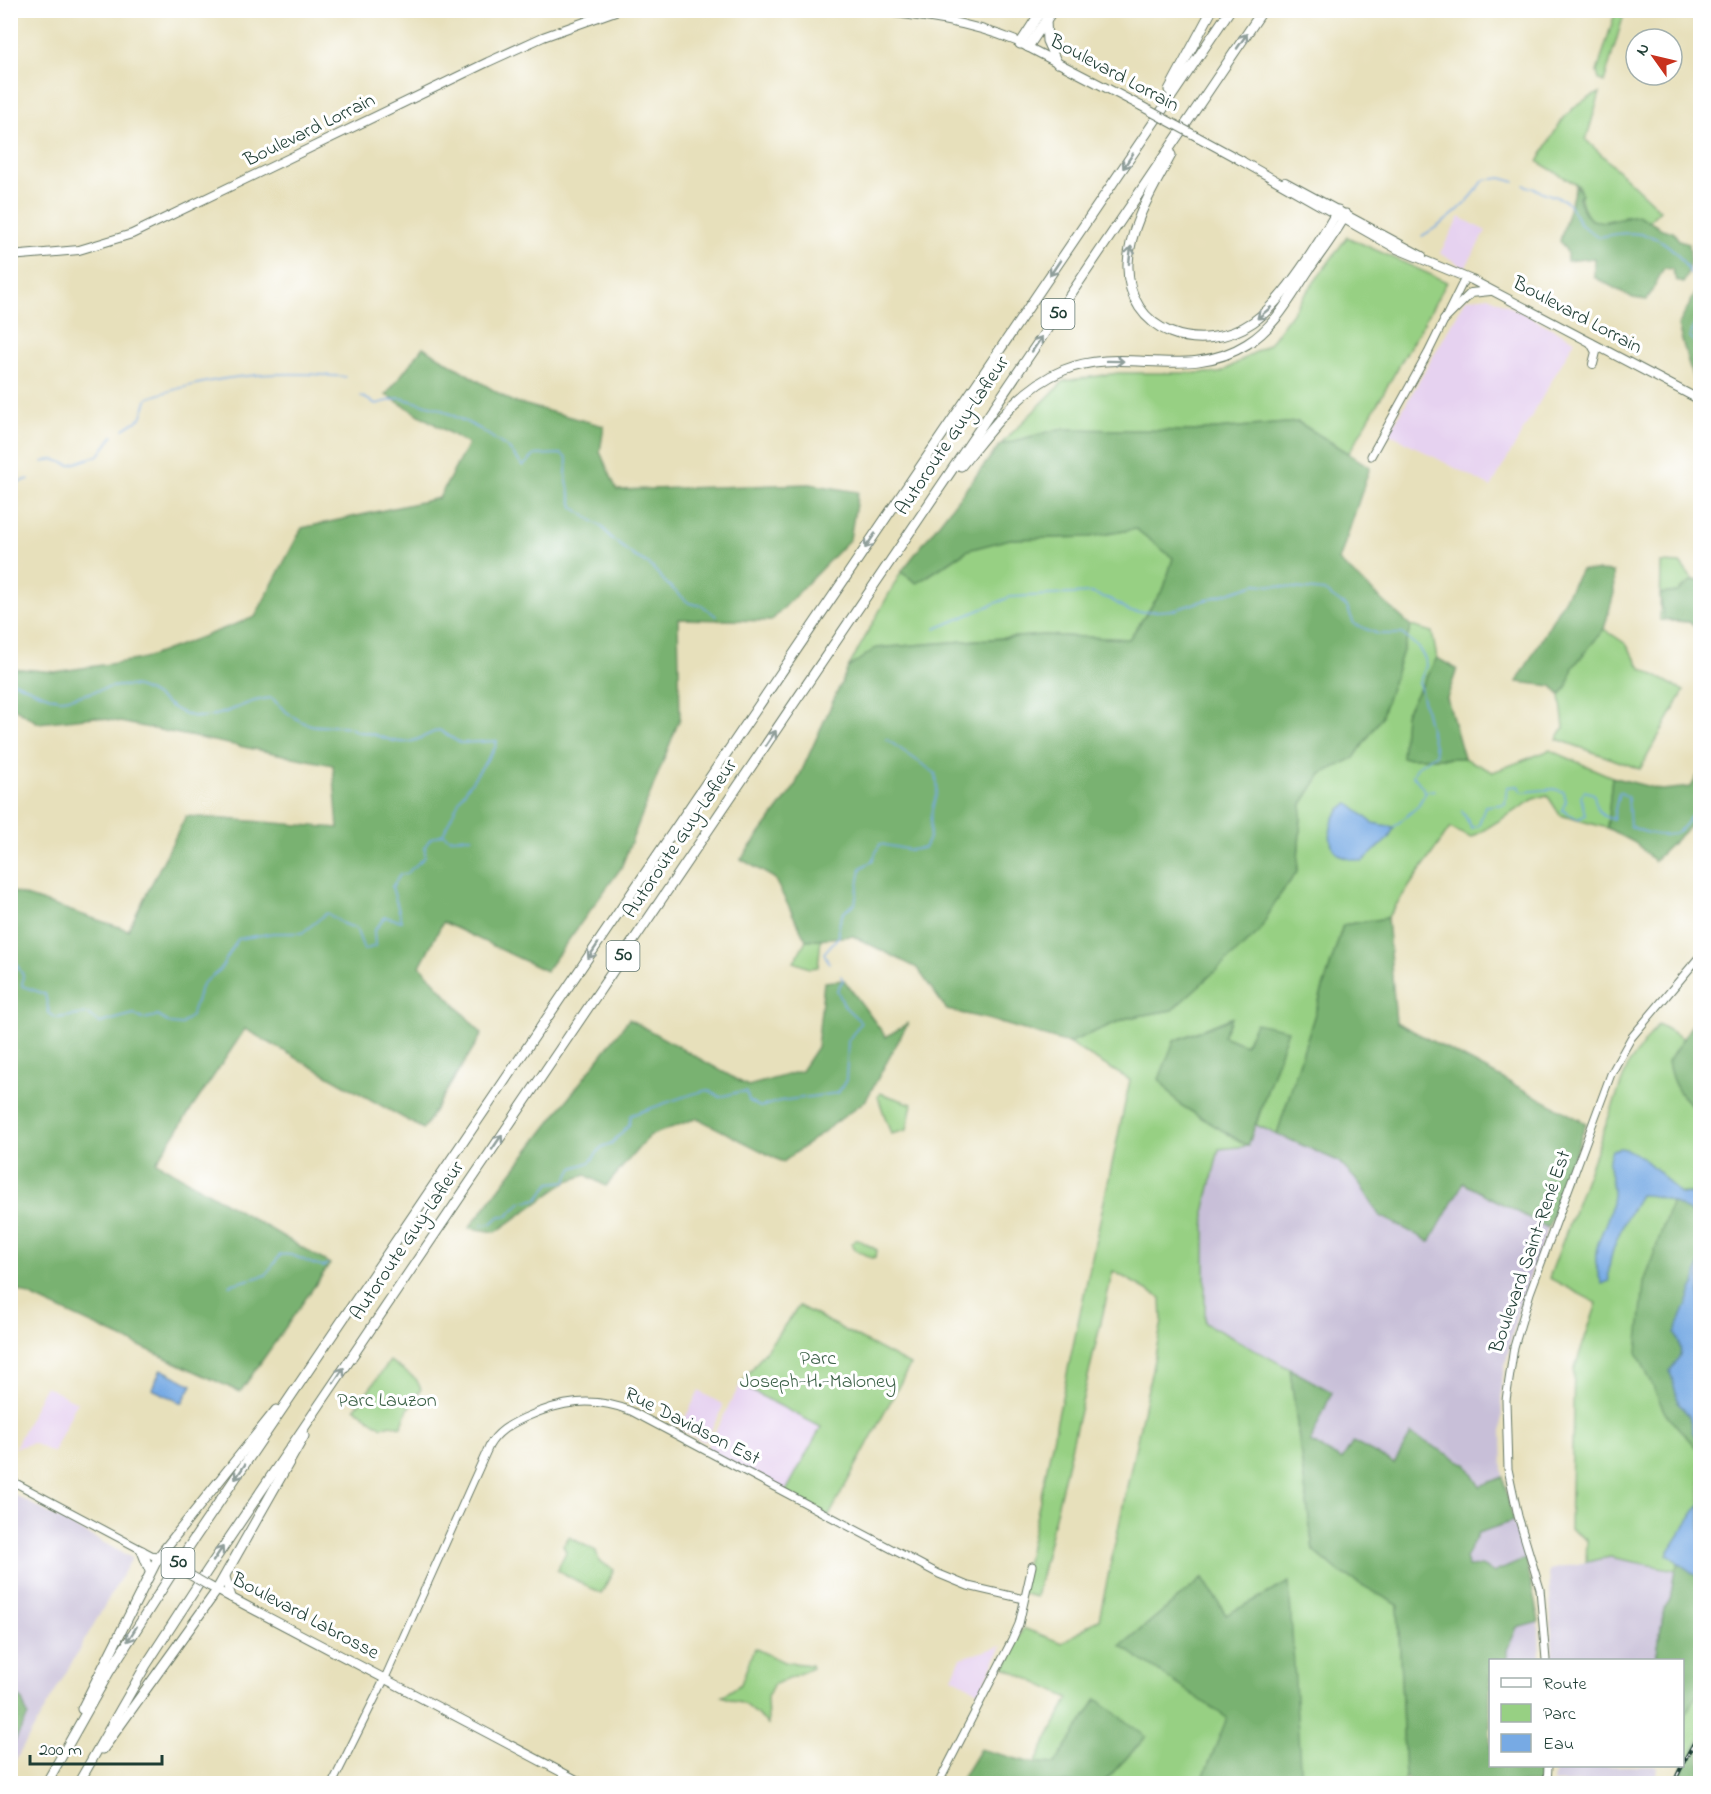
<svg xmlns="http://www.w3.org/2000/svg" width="1711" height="1794" font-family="'Indie Flower',sans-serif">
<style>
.built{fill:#e6d2f0}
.industrial{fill:#c8bfd8}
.green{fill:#97d083;stroke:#5b865c;stroke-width:1.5}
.forest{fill:#79b271;stroke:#4c7852;stroke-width:1.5}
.water{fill:#77aae4;stroke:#4b748c;stroke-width:1.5}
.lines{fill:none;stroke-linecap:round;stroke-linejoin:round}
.stream{stroke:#77aae4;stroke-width:1.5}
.tertiary-casing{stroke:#657663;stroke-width:9}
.secondary-casing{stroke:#657663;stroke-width:10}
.motorway-casing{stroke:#657663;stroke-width:11}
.tertiary{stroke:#fff;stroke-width:7}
.secondary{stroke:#fff;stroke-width:8}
.motorway{stroke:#fff;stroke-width:9}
.rail-casing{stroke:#1f3d34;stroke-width:4}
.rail{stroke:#fff;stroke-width:1.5;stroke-dasharray:4.5;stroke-linecap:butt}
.secondary-bridge-casing{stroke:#657663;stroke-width:10;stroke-linecap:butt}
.secondary-bridge{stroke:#fff;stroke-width:8}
.oneway{stroke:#8f9e9a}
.labels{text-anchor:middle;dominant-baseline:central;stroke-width:6;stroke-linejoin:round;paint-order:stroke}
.shield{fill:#fff;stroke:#627771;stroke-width:1.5}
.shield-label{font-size:18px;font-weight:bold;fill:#1f3d34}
.street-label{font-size:20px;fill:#1f3d34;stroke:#fff}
.park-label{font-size:20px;fill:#3d6248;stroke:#fff}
</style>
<rect width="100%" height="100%" fill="#fff"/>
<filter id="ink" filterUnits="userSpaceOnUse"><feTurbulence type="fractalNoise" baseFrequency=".0167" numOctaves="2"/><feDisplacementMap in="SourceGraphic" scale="12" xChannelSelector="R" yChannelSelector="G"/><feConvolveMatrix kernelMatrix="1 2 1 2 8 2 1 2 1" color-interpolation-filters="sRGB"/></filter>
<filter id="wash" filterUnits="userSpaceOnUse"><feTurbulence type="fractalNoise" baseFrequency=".008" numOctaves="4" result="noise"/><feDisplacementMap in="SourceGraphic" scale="24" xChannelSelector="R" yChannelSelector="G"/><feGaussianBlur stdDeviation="1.35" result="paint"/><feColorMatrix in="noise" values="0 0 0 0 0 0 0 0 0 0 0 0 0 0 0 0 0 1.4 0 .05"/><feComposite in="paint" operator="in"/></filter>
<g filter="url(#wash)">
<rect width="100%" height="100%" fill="#e7e0bb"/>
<g class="built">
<polygon points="1460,217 1486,231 1465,268 1440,253"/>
<polygon points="1489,296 1575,340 1491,487 1389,433 1466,299"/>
<polygon points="740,1385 821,1427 785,1493 705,1450"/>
<polygon points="45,1386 77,1402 53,1453 33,1443 15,1448"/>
<polygon points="699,1391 722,1404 723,1407 705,1442 679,1429"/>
<polygon points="1002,1646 980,1692 952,1677 961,1658"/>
</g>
<g class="industrial">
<polygon points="1256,1125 1338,1161 1360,1184 1379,1215 1430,1242 1462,1183 1548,1228 1519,1306 1501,1383 1503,1477 1480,1486 1465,1464 1412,1434 1394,1464 1353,1442 1343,1460 1310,1442 1332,1392 1205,1323 1205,1208 1219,1148 1248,1146"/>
<polygon points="11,1493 132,1558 11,1768"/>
<polygon points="1513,1521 1526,1559 1493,1573 1482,1566 1467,1567 1465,1558 1478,1533"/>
<polygon points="1610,1557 1675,1570 1670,1600 1664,1610 1656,1660 1553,1660 1549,1570"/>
<polygon points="1539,1622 1540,1660 1507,1660 1507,1650 1517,1628"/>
<polygon points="1555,1766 1657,1766 1655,1783 1553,1783"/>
</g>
<g class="green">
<polygon points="1616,10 1625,11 1604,82 1599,80 1597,72"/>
<path d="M 1600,93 L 1586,140 L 1660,210 L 1649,221 C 1618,200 1587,255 1579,186 L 1538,162 C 1556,130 1564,106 1600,93 Z"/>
<polygon points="1347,237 1447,282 1349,453 1298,422 1193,431 1059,429 1000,445 1064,381 1118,373 1220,373 1269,344"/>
<polygon points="1136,529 1173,558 1164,588 1129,639 1043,635 876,648 848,668 901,572 917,583 968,550 1010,539 1090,537"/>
<polygon points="1661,563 1681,564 1693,580 1700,582 1700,629 1689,622 1660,620"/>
<polygon points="1411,626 1432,632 1437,658 1405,714 1403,758 1464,758 1493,772 1550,750 1612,777 1607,828 1560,815 1547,795 1534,799 1471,838 1450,828 1387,918 1343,925 1277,1134 1256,1125 1287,1030 1245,1045 1223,1036 1231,1018 1174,1041 1179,1104 1248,1146 1219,1149 1205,1208 1205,1323 1290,1369 1313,1550 1340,1573 1398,1604 1405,1778 1403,1783 1301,1783 1299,1771 1226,1615 1203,1578 1121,1646 1228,1718 1201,1783 1103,1783 1146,1737 1055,1764 1035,1763 1069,1698 1005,1668 1023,1628 1062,1643 1099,1619 1162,1322 1161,1298 1113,1271 1036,1597 1020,1593 1130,1080 1068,1043 1127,1018 1172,1010 1277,899 1297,872 1302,804 1321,774 1354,758 1381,718"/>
<polygon points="1604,629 1626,644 1641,668 1684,691 1640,769 1557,739 1564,727 1560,695 1567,687 1573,667"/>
<polygon points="821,939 818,967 809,968 794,962 806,940"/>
<polygon points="1658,1024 1700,1048 1700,1783 1678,1783 1682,1766 1685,1716 1682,1715 1682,1660 1656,1660 1664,1609 1670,1600 1675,1570 1610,1557 1586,1562 1587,1540 1570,1529 1574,1370 1597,1303 1549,1278 1628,1065"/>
<polygon points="880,1093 912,1104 907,1130 891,1134 878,1097"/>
<polygon points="857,1239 877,1250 876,1257 871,1258 854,1249 852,1243"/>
<polygon points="799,1306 910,1365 829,1516 785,1493 821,1427 740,1385"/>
<polygon points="390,1361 416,1379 421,1389 408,1409 401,1427 391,1424 382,1427 355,1408"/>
<polygon points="569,1537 596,1551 599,1561 614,1570 601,1594 557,1570 566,1552 563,1545"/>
<polygon points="754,1648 784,1662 811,1665 812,1668 773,1685 767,1697 768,1724 746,1705 722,1696 741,1684"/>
</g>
<g class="forest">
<path d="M 1576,185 L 1582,194 L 1579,198 L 1584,212 L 1591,220 L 1606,222 L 1638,215 L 1662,229 L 1673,232 L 1679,240 L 1688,243 C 1692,252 1689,276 1683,283 L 1676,280 L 1672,269 L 1664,268 L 1647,300 L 1633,298 L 1594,277 L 1594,258 L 1567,261 L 1567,252 L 1560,241 Z"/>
<polygon points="1700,285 1700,385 1693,379 1678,326"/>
<polygon points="423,347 511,401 604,426 600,452 617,490 810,484 858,492 850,539 771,621 678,619 680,718 621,868 546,971 443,922 420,966 482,1034 423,1129 245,1029 156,1162 330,1264 240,1392 11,1287 11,891 128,930 186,816 338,828 333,765 95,717 38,723 11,706 11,668 55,672 143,659 255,617 302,528 439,498 468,444 386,395"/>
<polygon points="1298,422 1370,467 1339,561 1411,626 1381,718 1354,758 1321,774 1302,804 1297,872 1277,899 1259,932 1172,1010 1127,1018 1068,1043 987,1019 947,1010 917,968 853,936 806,940 774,878 741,859 794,788 848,668 876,648 1043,635 1129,639 1164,588 1173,558 1136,529 1090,537 1010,539 968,550 917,583 901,572 1000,445 1059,429 1193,431"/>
<polygon points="1581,570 1613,572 1614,593 1604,629 1573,667 1567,687 1560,695 1552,686 1517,682"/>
<polygon points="1693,580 1700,581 1700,629 1689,622 1664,620 1660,594 1677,592"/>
<polygon points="1437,658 1457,669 1447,698 1464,758 1402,758 1405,714"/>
<polygon points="1700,771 1700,828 1693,823 1654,861 1637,844 1607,828 1612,777 1662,790 1691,787"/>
<polygon points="1387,918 1396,1022 1586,1123 1548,1228 1463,1183 1430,1242 1379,1215 1360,1184 1338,1161 1277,1134 1343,925"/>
<polygon points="844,980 886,1037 908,1023 866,1100 783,1162 697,1118 649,1136 606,1186 586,1175 568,1181 496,1232 469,1228 629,1019 748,1086 801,1071 817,1047 824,982"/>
<path d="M 1700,1012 L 1700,1111 C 1680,1098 1672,1085 1668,1062 Z"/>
<polygon points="1232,1018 1223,1036 1245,1045 1256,1023 1288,1030 1248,1146 1179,1104 1159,1079 1174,1041"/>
<polygon points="1700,1192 1700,1452 1665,1413 1637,1352 1644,1283 1674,1194"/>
<polygon points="1290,1369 1332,1392 1310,1442 1342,1460 1353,1442 1394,1464 1411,1434 1466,1464 1480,1486 1503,1477 1513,1521 1478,1533 1465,1558 1468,1567 1482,1566 1493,1573 1526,1559 1539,1622 1517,1628 1507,1650 1507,1660 1490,1660 1490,1766 1541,1766 1540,1783 1420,1784 1405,1778 1398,1605 1340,1573 1313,1550"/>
<polygon points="1700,1520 1700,1689 1685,1715 1682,1715 1682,1660 1656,1660 1664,1609 1670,1600 1675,1570"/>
<polygon points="1203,1578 1226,1615 1289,1582 1301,1783 1201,1783 1227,1718 1121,1646"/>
<polygon points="11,1692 21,1698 28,1716 11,1748"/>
<polygon points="1097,1699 1146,1737 1103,1783 967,1784 961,1780 980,1749 1028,1762 1055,1764"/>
<polygon points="1700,1739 1700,1783 1682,1783 1685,1766"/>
</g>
<g class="water">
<path d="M 1349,804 L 1373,823 L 1394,827 L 1389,838 L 1363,861 C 1354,860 1343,859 1336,852 C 1324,838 1332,808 1349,804 Z"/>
<path d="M 1621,1148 C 1645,1153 1664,1179 1681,1195 L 1690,1194 L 1700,1200 L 1700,1223 C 1688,1206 1660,1194 1640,1195 C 1626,1218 1606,1253 1609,1281 L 1602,1284 C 1584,1244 1610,1232 1613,1195 C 1614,1180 1604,1164 1612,1150 Z"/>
<path d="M 1700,1260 L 1700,1440 L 1693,1433 L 1689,1416 L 1679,1404 L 1670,1371 C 1682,1354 1684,1352 1675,1333 L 1695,1284 Z"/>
<polygon points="161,1369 192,1385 182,1403 152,1389"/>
<polygon points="1700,1503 1700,1573 1698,1577 1667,1554"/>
</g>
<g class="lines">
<g class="stream">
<path d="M 1524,185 L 1567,201 L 1581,225 L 1599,237 C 1642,227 1670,235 1691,275"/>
<path d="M 1422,236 C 1447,222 1468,204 1484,180 L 1501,178 L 1515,182"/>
<polyline points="1700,311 1690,337 1696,343 1700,342"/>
<polyline points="361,396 376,404 400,398 438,408 480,429 509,449 523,466 535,455 561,454 567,458 566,477 573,507 603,528 612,539 634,556 649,564 667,584 689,603 703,606 716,616"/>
<path d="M 124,429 L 141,418 L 148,398 C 211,376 279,369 345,377"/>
<polyline points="43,462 53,459 70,465 99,455 113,436"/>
<polyline points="10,485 29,479"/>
<polyline points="935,629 1010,597 1091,593 1110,599 1131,612 1140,612 1174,610 1256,584 1324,591 1347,607 1354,624 1378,634 1402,634 1418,647 1425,659 1426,666 1419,683 1436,754 1418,766 1413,775 1426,792 1434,790"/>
<path d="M 10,680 C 22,685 51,700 62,699 C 87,697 111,681 137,687 C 159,692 177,719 203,717 C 231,715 247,699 272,698 C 283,710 295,721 311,725 C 327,729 342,721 357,732 C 375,731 389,744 408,742 C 416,742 430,733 439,730 L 460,743 L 497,741 L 495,748 L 461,797 L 443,834"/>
<path d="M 1462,811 L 1472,828 L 1479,825 L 1485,806 L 1505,804 L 1507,787 L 1518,786 L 1522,792 L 1554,789 L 1564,792 L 1566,801 L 1562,810 L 1578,819 L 1585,815 L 1581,797 L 1584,791 L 1594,794 C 1596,808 1598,817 1613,819 L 1619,792 L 1628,797 L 1630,826 C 1642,832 1665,840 1678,831 C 1686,826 1693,812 1700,805"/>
<polyline points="1394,827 1417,807 1426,792"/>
<path d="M 829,963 L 824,953 L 839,936 C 838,921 841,911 855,904 L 861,868 L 872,861 L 880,844 L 911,850 L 924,848 C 933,833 929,831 931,815 C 934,796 941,793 935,773 L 886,739"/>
<polyline points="10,964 16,964 23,975 22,986 45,994 49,1013 56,1018 87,1014 100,1023 134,1014 142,1019 158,1016 171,1024 181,1025 191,1016 202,984 220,970 238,939 273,933 302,933 327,913 343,924 356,928 364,950 375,946 374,931 385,917 402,921 392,887 400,875 406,874 425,857 425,846 431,838 443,834 449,838 472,837"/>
<path d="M 482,1225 L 491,1224 L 500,1216 L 508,1216 L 521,1202 L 538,1199 L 550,1183 L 566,1181 L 573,1168 L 590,1162 L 602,1147 L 612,1143 L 629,1125 L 631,1115 C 657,1107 681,1096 708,1090 L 720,1097 L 738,1092 L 747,1092 L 749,1101 L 760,1107 L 780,1101 L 838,1093 L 846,1080 L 848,1041 L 861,1022 L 845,1007 L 837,990 L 843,980 L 841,976"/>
<path d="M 229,1285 L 266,1275 L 280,1255 C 298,1252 306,1265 324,1267 L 327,1264"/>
</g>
</g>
</g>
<g filter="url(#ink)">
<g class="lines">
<defs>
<g id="tertiary">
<polyline points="1371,456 1428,353 1465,278"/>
<polyline points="10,1480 157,1558"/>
<polyline points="1546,1660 1540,1589 1518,1516 1508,1469 1506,1400 1514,1347 1530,1293 1611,1074 1631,1038 1700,956"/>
<path d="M 332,1784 L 385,1678 L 489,1446 C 497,1432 509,1425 524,1418 C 561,1401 593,1396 631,1411 L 939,1574 L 968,1586 L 1024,1599"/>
<polyline points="938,1784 1012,1640 1019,1624 1032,1566"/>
<polyline points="1547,1784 1548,1766"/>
</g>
<g id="secondary">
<path d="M 865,10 C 916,15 968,21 1016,41 L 1141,106"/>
<polyline points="1196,136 1242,161"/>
<polyline points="1238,159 1397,249 1472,280 1700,400"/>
<polyline points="1285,182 1422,256"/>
<polyline points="10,256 79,250 132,234 488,62 543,37 618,10"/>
<polyline points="1444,320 1471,293 1490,291"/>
<polyline points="1591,343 1596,352 1593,364"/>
<polyline points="178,1568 197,1579"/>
<polyline points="209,1586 584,1784"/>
</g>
<g id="motorway">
<polyline points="1046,20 1047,41 1057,63"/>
<polyline points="1020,44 1042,10"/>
<polyline points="1028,47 1053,10"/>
<polyline points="1169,90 1212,10"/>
<path d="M 1171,155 C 1153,189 1130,224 1128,264 C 1126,334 1202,357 1253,322 C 1285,300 1319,243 1338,210"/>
<path d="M 961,466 C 991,430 1019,388 1064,370 C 1124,345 1187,382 1247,344 C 1275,327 1290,298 1308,271 C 1321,252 1335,234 1346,214"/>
<polyline points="142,1551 150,1571"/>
<polyline points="225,1577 231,1597"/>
<polyline points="82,1709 159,1556 276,1410"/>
<polyline points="103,1749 215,1593 304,1436"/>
<polyline points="46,1784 109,1672 190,1545 1230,10"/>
<polyline points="78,1784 146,1665 207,1571 1263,10"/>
</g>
</defs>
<use href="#tertiary" class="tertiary-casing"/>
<use href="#secondary" class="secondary-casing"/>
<use href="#motorway" class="motorway-casing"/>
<use href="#tertiary" class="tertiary"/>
<use href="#secondary" class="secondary"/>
<use href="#motorway" class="motorway"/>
<defs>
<g id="rail">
<polyline points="1682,1765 1700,1732"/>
<polyline points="1673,1784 1682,1766"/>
</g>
</defs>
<use href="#rail" class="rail-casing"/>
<use href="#rail" class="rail"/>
<defs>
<g id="secondary-bridge">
<polyline points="1141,106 1196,136"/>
<polyline points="165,1561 178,1568"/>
<polyline points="197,1579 209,1586"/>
</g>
</defs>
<use href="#secondary-bridge" class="secondary-bridge-casing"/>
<use href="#secondary-bridge" class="secondary-bridge"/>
</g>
<defs><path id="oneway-shaft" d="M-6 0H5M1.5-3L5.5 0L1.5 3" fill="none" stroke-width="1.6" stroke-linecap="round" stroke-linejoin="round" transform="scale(1.5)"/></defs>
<g class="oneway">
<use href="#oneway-shaft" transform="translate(1242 41) rotate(-56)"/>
<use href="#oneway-shaft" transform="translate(1128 161) rotate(124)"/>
<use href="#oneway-shaft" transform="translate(1130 255) rotate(-83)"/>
<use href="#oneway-shaft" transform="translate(1055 268) rotate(124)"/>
<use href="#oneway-shaft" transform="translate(1264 313) rotate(140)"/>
<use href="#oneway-shaft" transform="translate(1037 344) rotate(-56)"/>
<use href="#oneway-shaft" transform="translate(1115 361) rotate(1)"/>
<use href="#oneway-shaft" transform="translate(870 541) rotate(124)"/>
<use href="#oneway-shaft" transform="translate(771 738) rotate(-56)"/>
<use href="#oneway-shaft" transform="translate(593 951) rotate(124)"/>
<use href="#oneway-shaft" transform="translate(497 1142) rotate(-56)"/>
<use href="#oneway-shaft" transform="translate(339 1375) rotate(-56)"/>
<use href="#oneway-shaft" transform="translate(240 1472) rotate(124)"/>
<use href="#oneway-shaft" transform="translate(218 1554) rotate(-56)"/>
<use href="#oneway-shaft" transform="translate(132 1634) rotate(122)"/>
</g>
</g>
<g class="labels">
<g class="shield">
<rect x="1041.5" y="299" width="33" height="30" rx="4.5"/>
<rect x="606.5" y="941" width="33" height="30" rx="4.5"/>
<rect x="161.5" y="1548" width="33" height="30" rx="4.5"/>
</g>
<g class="shield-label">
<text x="1058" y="314">50</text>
<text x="623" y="956">50</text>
<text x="178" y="1563">50</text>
</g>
<g class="street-label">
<text transform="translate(1114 74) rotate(28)">Boulevard Lorrain</text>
<text transform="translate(310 131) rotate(-26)">Boulevard Lorrain</text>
<text transform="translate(1577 316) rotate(28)">Boulevard Lorrain</text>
<text transform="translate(953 436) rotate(-56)">Autoroute Guy-Lafleur</text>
<text transform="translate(681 839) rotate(-56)">Autoroute Guy-Lafleur</text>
<text transform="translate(408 1241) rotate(-56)">Autoroute Guy-Lafleur</text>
<text transform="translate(1531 1252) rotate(-71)">Boulevard Saint-René Est</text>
<text transform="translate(692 1427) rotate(27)">Rue Davidson Est</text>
<text transform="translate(305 1617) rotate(28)">Boulevard Labrosse</text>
</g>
<g class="park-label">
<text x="818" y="1359">Parc<tspan x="818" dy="23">Joseph-H.-Maloney</tspan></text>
<text x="387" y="1401">Parc Lauzon</text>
</g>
</g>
<rect width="1711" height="1794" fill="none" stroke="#fff" stroke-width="36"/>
<rect x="1489" y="1659" width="195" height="108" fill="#ffffff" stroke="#a5b1ae" stroke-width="1.5"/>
<rect x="1501" y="1678" width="30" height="9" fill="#ffffff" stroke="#a5b1ae" stroke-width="1.5"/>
<text x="1543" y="1689" font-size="18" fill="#1f3d34">Route</text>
<rect x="1501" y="1704" width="30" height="18" fill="#97d083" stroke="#a5b1ae" stroke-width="1.5"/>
<text x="1543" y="1719" font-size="18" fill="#1f3d34">Parc</text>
<rect x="1501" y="1734" width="30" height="18" fill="#77aae4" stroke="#a5b1ae" stroke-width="1.5"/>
<text x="1543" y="1749" font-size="18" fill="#1f3d34">Eau</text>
<g transform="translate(1654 57) rotate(304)"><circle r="28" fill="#ffffff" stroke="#a5b1ae" stroke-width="1.5"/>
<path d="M0-4.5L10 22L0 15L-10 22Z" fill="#c8321e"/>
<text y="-9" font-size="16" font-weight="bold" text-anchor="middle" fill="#1f3d34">N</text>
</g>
<path d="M30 1755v9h132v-9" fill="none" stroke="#1f3d34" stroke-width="3"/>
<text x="39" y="1755" font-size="18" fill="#1f3d34" stroke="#ffffff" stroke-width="4.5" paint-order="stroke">200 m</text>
</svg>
